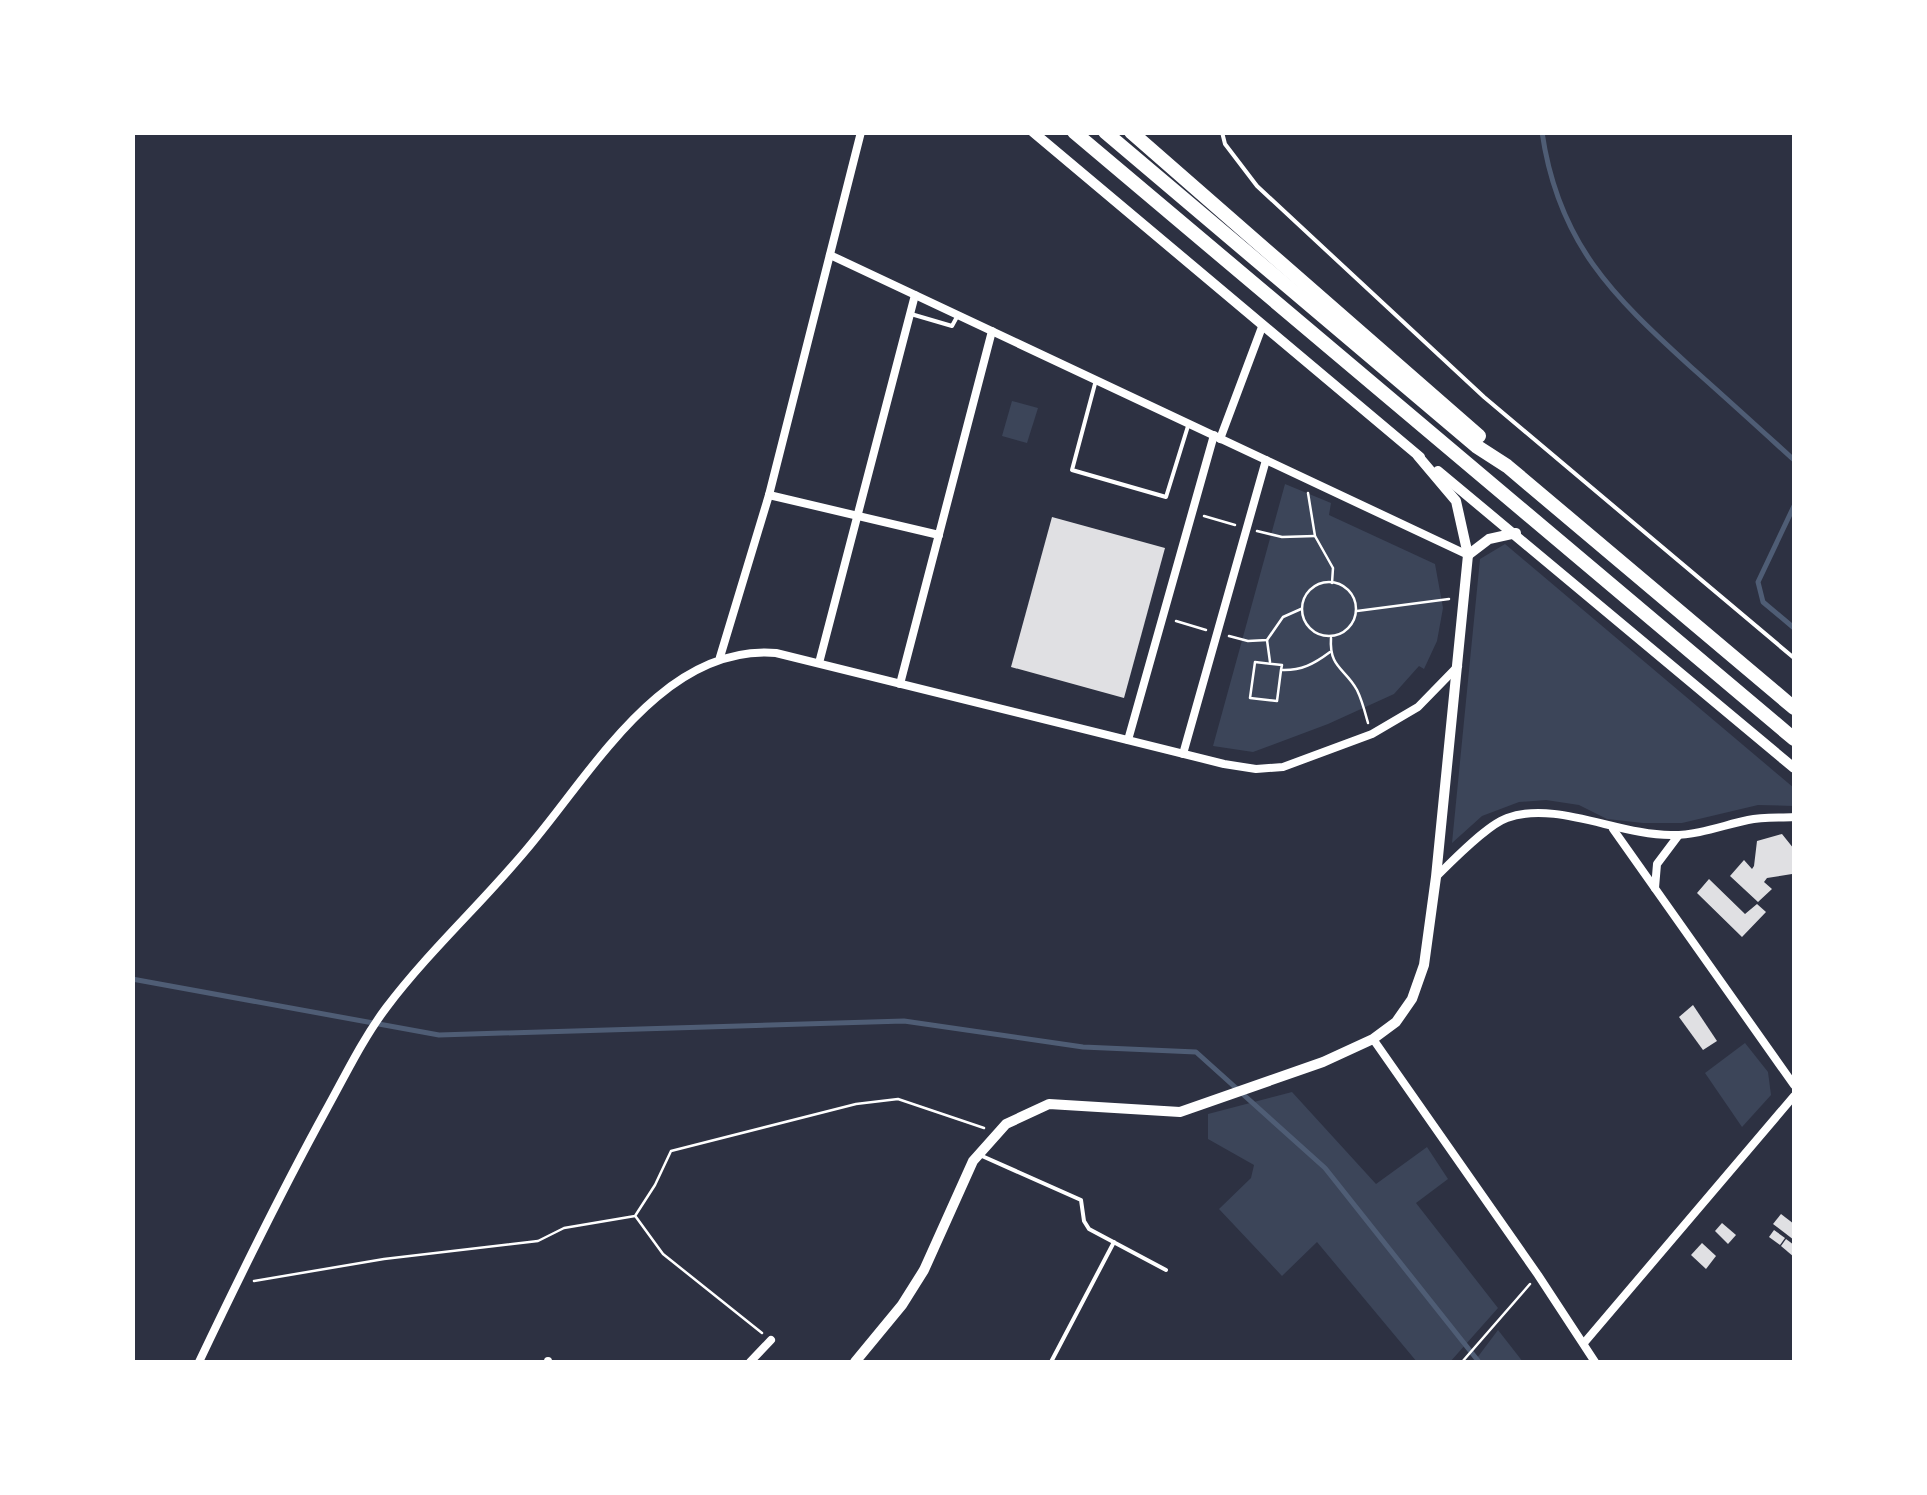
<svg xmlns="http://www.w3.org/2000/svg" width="1927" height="1495" font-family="'IBM Plex Sans',sans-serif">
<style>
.green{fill:#3c4559}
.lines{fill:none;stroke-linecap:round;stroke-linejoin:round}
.stream{stroke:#4f5d75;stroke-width:5}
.building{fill:#e0e0e3}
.path{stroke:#fff;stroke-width:2.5}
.service{stroke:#fff;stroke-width:4}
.minor{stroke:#fff;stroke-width:8}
.tertiary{stroke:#fff;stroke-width:10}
.motorway{stroke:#fff;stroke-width:14}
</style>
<rect width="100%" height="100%" fill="#2d3142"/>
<g class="green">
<polygon points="1012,401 1038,408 1027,443 1002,436"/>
<polygon points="1285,484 1331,503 1329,515 1435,564 1443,608 1437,641 1424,669 1419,666 1394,694 1328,724 1253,752 1213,746"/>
<polygon points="1505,544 1794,788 1794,806 1758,805 1682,823 1643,823 1607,819 1579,805 1546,800 1519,802 1482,816 1452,843 1480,559"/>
<polygon points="1745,1043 1768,1072 1771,1095 1742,1127 1705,1073"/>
<polygon points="1292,1092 1376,1184 1427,1147 1448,1179 1416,1203 1498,1308 1450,1362 1417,1362 1317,1242 1282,1276 1219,1209 1251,1178 1254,1165 1208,1139 1208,1114"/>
<polygon points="1498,1330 1523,1362 1474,1362"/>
</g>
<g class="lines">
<g class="stream">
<path d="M 1542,132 C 1558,243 1612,295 1691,367 C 1726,398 1760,429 1794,460"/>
<polyline points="1794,506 1758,582 1763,602 1794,628"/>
<polyline points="132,979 439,1035 904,1021 1083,1047 1196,1052 1325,1168 1479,1362"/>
</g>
</g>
<g class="building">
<polygon points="1052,517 1165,548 1124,698 1011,667"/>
<polygon points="1782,834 1794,849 1792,874 1767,878 1764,882 1772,889 1758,902 1730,876 1744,860 1752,869 1754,866 1757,841"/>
<polygon points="1709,879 1745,914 1757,904 1766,912 1742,937 1697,893"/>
<polygon points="1693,1005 1717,1041 1703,1050 1679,1017"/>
<polygon points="1781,1214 1794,1224 1794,1240 1773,1224"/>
<polygon points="1722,1223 1736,1235 1728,1244 1715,1231"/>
<polygon points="1774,1230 1785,1238 1780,1245 1769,1237"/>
<polygon points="1786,1239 1794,1245 1794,1257 1781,1246"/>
<polygon points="1702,1243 1716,1256 1706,1269 1691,1255"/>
</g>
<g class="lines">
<g class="path">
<polyline points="1308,493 1315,536 1333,568 1332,583"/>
<polyline points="1204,516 1235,525"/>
<polyline points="1257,531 1282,537 1315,536"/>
<circle cx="1329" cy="609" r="27"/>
<polyline points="1357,611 1449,599"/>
<polyline points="1176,621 1206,630"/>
<polyline points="1229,636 1248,641 1267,640 1283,617 1301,609"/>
<path d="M 1331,638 C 1329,668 1345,668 1357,690 C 1362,700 1365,712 1368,723"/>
<polyline points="1267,640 1270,662"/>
<path d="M 1281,670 L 1277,701 L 1250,698 L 1255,662 L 1282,665 L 1281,670 C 1301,671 1314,664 1330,652"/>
<polyline points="636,1217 663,1254 762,1333"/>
<polyline points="254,1281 384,1259 538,1241 564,1228 635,1216 655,1185 671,1151 856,1104 898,1099 984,1128"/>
<polyline points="1462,1362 1530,1284"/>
</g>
<g class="service">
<polyline points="1222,132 1225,144 1257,186 1484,397 1794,658"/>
<polyline points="911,314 952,326 958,315"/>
<polyline points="1096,380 1072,470 1166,497 1188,426"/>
<polyline points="982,1156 1081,1200 1084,1221 1089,1229 1166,1270"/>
<polyline points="1051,1362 1114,1242"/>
</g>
<g class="minor">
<polyline points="830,255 1468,555"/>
<polyline points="1220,439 1262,327"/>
<polyline points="769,495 939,535"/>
<polyline points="720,657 769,495 861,132"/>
<polyline points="819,663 915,295"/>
<polyline points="900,684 992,331"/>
<polyline points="1128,740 1214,435"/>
<polyline points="1183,754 1266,460"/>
<polyline points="1613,829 1794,1085"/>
<path d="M 1436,877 C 1452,861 1487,825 1507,818 C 1556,800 1620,836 1673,835 C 1699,835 1724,825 1748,820 C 1763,817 1779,818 1794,817"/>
<polyline points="1655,888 1657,864 1678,836"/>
<polyline points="1373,1039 1538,1275 1595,1362"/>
<polyline points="1584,1343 1794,1096"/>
<path d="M 199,1362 C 239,1278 280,1194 325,1112 C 344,1078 362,1040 386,1008 C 432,947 489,897 536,838 C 597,764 667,644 776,653 L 1224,764 L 1256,769 L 1283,767 L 1372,734 L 1418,707 L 1458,666"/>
<polyline points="548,1362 548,1361"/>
<polyline points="750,1362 771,1340"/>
</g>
<g class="tertiary">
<polyline points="1033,132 1420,457"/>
<polyline points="1438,471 1794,768"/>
<polyline points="1468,555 1489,539 1516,533"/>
<polyline points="855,1362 902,1305 924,1270 973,1161 1006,1124 1049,1104 1180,1112 1323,1062 1373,1039 1396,1022 1412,999 1424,965 1436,877 1468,555 1456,501 1418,456"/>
</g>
<g class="motorway">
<polyline points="1074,132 1794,739"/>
<polyline points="1105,132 1476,446 1507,466 1794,708"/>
<polyline points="1131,132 1479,436"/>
</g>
</g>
<rect width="1927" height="1495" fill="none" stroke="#ffffff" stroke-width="270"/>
</svg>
